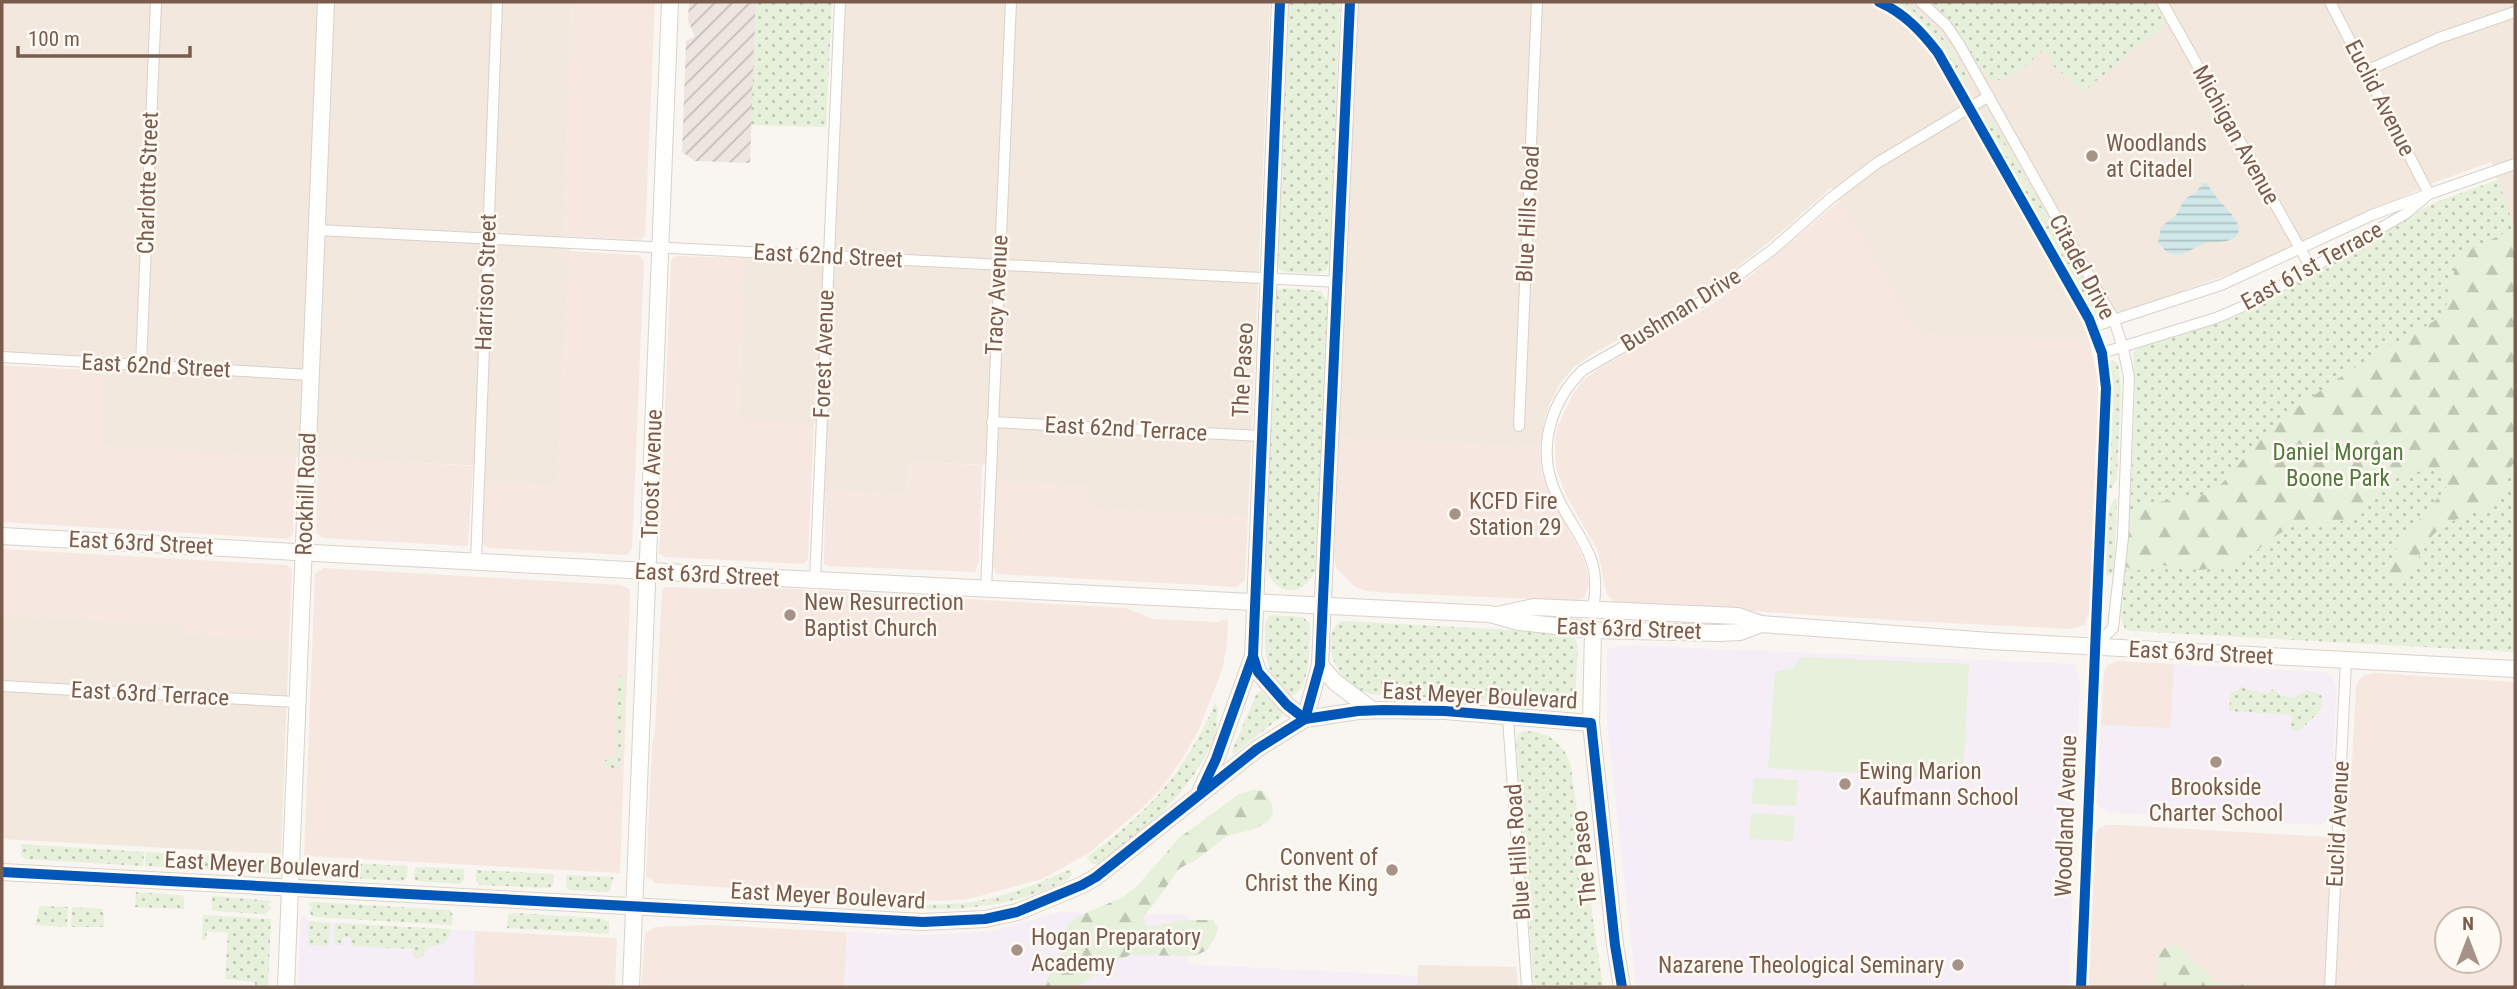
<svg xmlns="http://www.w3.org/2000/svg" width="2517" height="989" font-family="'Roboto Condensed',sans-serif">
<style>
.residential{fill:#f2e8de}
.commercial{fill:#f6e8e1;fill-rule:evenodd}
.industrial{fill:url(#industrial-furrows)}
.education{fill:#f6eef6}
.grass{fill:url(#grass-dots)}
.forest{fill:url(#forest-firs)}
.garden{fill:#e7f0db}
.water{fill:url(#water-rules)}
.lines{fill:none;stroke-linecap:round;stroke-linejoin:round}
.street-casing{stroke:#d7d1cb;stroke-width:12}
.secondary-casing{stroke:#d9d2cb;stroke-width:18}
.street{stroke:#fefefd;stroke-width:10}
.secondary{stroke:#fefefd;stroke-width:16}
.cycleway-casing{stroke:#fffaf3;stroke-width:15}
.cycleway{stroke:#0057b8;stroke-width:10}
.poi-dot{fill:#a69286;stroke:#fffaf3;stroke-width:2.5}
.labels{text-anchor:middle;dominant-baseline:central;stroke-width:5;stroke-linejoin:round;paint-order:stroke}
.street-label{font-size:23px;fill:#7a5c4d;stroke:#fffaf3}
.poi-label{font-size:23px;fill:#7a5c4d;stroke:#fffaf3;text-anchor:start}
.park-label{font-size:23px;fill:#537a41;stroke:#fffaf3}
</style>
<defs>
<pattern id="industrial-furrows" width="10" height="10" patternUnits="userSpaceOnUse" patternTransform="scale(1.75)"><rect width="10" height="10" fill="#ede5e0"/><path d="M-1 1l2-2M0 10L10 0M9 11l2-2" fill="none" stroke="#c5bdb8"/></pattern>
<pattern id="grass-dots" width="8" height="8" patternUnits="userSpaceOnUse" patternTransform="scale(1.75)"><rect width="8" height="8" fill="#e7f0db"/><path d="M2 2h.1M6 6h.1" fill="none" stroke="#c0c6b4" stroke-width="1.8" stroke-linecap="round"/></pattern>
<pattern id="forest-firs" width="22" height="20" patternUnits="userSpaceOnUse" patternTransform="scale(1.75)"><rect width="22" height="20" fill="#e7f0db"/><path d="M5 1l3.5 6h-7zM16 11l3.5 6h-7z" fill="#c0c6b4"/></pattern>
<pattern id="water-rules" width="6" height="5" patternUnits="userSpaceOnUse" patternTransform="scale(1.75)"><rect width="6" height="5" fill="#d0e8ea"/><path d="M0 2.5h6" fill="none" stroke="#aebfc0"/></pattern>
</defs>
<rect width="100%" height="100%" fill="#f9f5f0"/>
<g class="residential">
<polygon points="2,2 572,2 564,236 570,251 557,486 484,482 484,466 102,447 105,358 2,352"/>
<polygon points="845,2 1270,2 1248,517 1090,509 1091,486 995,482 995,465 909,462 907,495 825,491 827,424 739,420 743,258 834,263"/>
<polygon points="1357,2 2515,2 2515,230 2491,162 2433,183 2243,269 2124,312 2089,340 1919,335 1832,187 1772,240 1724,277 1682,304 1591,355 1573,368 1559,385 1550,404 1545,417 1540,447 1339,439"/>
<polygon points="2,615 184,624 184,634 289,639 281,854 2,839"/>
<polygon points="1418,965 1516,967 1518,987 1417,987"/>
</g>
<g class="commercial">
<polygon points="572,2 655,2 645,236 641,240 564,236"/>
<polygon points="1841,200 1920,335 2089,340 2098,379 2098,398 2089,614 2084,625 2071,629 1910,621 1623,603 1615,602 1606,593 1598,551 1566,495 1556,468 1555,444 1557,428 1573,394 1583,380 1603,366 1708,307 1740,284"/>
<polygon points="570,251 638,255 644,261 632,549 627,555 488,548 485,546 481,540 484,482 557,486"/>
<polygon points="677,256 743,258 739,419 814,423 808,559 803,564 665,557 659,553 671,261 673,257"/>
<polygon points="2,365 105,371 102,447 296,456 293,534 288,539 2,522"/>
<polygon points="1339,439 1540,447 1542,474 1550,495 1584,559 1589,584 1584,598 1577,601 1391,593 1367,591 1355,587 1336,568 1334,557"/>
<polygon points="318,457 473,466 468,545 465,546 323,538 316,533"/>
<polygon points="909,462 982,465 979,561 975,572 828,566 824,564 825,491 907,495"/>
<polygon points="995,482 1091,486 1091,509 1248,517 1245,580 1237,587 997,574 992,566"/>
<polygon points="2,549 288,565 292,571 289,639 183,634 183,624 2,615"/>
<polygon points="323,568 620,585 629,589 630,595 620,873 304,856 315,574"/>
<polygon points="665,587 729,589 756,587 1125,608 1154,619 1216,622 1228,619 1227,642 1223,667 1199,729 1184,756 1160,790 1140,810 1089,853 1042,879 969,899 942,901 655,883 650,878 646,878 652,744 655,730 662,592"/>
<polygon points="2118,661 2174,664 2171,729 2101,725 2104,672 2108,665"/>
<path d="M 2376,673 L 2515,682 L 2515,987 L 2089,987 L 2095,835 L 2098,829 L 2105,825 L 2121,825 L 2344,838 L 2352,762 L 2356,687 L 2359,680 L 2364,675 ZM 2447,919 L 2489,919 L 2489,961 L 2447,961 Z"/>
<polygon points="710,925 847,932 844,987 641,987 645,934 655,927"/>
<polygon points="475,931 617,938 615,987 473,987"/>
</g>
<polygon class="industrial" points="689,2 756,2 750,163 695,161 682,152 686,41 695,36 688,21"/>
<g class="education">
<polygon points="1621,645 2074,664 2080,682 2069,987 1636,987 1607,723 1607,650"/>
<polygon points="2174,664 2324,672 2333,677 2336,687 2332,809 2329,820 2320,825 2177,818 2110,812 2100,808 2096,800 2101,725 2171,728"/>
<polygon points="1059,912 1189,915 1187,964 1417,976 1417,987 844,987 847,932 925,935 993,931"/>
<polygon points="301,916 307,917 307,921 309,921 475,931 473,987 298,987"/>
</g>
<g class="grass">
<polygon points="756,2 832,2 826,127 751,125"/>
<polygon points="1286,2 1340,2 1330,261 1326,270 1318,274 1285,272 1280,270 1276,263"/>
<path d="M 1890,2 L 1905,2 L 1937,29 L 1967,76 L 1967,83 L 1961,81 C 1945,47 1920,23 1890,2 Z"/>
<path d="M 1930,2 L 2154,2 L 2166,23 L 2084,91 L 2051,64 L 2052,55 L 2039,51 C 2031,66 2005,83 1989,80 L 1956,30 Z"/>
<polygon points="1989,120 1993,122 2101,311 2100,318 2094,316 1986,128 1986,121"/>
<polygon points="2498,180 2515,230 2515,652 2131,631 2125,629 2121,618 2130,512 2135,391 2133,353 2138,348 2236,317 2260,306 2301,279 2418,211 2441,200"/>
<path d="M 1287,288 L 1321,291 L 1327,301 L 1328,309 L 1317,564 C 1309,599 1270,600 1265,560 L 1276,292 L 1279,289 Z"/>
<polygon points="2112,360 2118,363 2121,388 2117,478 2111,489 2109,488 2113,386 2110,366"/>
<polygon points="2114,499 2117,499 2117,503 2114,573 2107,576 2105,570 2108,513"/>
<path d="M 1271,615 L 1303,617 L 1310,624 C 1309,644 1312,685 1293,696 C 1271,684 1264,660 1265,636 C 1265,628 1264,621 1271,615 Z"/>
<path d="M 1342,621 L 1566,633 L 1573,635 L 1578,646 L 1575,700 L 1566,704 L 1559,705 L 1370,694 C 1363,691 1356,689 1350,684 C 1334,671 1319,634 1342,621 Z"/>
<polygon points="617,676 622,677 624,681 620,768 606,768 605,760 615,758"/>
<path d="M 2242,686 L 2249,690 L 2268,693 L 2275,688 L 2279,695 L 2293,698 L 2308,690 L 2321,695 C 2327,711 2309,719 2301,730 L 2291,730 L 2292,715 L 2229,711 L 2231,691 L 2237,691 Z"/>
<polygon points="1261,691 1283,712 1282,716 1234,754 1232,751 1255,697 1258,692"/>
<path d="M 1215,703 C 1220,711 1217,715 1217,723 C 1217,735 1212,743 1207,753 C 1182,800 1141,834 1098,864 L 1092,864 L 1087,857 C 1149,812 1184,774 1215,703 Z"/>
<path d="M 1523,731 C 1545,730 1561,741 1570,762 L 1603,987 L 1534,987 L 1516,741 L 1518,735 Z"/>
<polygon points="21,844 144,852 143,866 25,859 21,855"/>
<polygon points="146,852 270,859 273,862 273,872 267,873 145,866"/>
<polygon points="310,861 408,866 407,877 403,881 315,876 310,874"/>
<polygon points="415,867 464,869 464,880 459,884 418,881 414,879"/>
<path d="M 1071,869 L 1072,874 C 1067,882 1058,884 1050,888 C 984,916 915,910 845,906 L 847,899 C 882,901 917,906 951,904 C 994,902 1033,886 1071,869 Z"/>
<polygon points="476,870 554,874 553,885 549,888 480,885 476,881"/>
<polygon points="566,875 613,877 610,891 606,892 570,890 566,887"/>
<polygon points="136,892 182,895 184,899 184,909 135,907"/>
<polygon points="212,896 271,901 272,903 269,903 268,906 272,907 266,914 212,911"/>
<polygon points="316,902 449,910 453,915 452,925 315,917 311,915 309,910 312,909 312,907 309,906 309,903"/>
<polygon points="40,906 68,907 67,927 35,925"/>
<polygon points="72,907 103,909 104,927 71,927"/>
<polygon points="514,913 600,918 609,922 609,934 507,928 508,915"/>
<polygon points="203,915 271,919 268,987 255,987 255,983 251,981 225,979 228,933 207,931 206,940 202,940"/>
<polygon points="309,921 331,923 328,946 308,945"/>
<polygon points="335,923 447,929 452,929 445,943 427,948 421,958 413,958 413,949 351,946 351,937 343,937 342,945 334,945"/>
</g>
<g class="forest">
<path d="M 2515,228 L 2515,462 C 2499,478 2509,490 2499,501 C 2492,508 2478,510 2469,514 C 2457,518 2445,525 2435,533 C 2420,547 2418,569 2399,581 L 2392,580 L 2387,576 C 2382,557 2433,505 2446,488 L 2442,476 L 2436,471 L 2427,470 L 2397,476 L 2389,482 L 2360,516 L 2338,522 L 2296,524 L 2277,535 L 2239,564 L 2200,570 L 2153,564 L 2136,571 L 2126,567 C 2127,556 2126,526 2130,519 C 2139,496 2188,503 2208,493 C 2233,481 2249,444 2274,425 C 2308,399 2343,374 2379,352 C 2393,343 2430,326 2439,317 C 2456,298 2448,270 2463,253 Z"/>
<polygon points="1253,790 1263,791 1272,804 1273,814 1268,821 1255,829 1227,836 1196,860 1180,868 1144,917 1145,926 1156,926 1182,920 1213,920 1218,928 1215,938 1207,950 1195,956 1130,955 1104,967 1078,987 1043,987 1060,954 1068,924 1077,917 1123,897 1138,885 1179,838 1239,794"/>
<polygon points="2176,945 2184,951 2189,961 2201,965 2216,984 2236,986 2244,984 2248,987 2155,987 2158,953 2166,947"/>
</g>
<g class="garden">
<polygon points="1802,657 1969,664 1964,763 1958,771 1943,778 1768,768 1775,672 1792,668"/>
<polygon points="1753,778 1798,780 1796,806 1752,804"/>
<polygon points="1751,813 1795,816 1793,841 1750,839"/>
</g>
<path class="water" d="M 2203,183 L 2207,183 C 2210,188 2213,193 2216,197 C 2223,206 2254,230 2230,240 C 2221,243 2211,241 2203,244 C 2190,249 2183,258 2168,253 L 2158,243 L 2161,227 L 2176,215 L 2185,199 L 2196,192 Z"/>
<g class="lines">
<defs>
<g id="street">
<path d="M 1879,2 C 1904,13 1921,31 1938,53 L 2089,319 L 2102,353 L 2106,388 L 2081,987"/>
<polyline points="1921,2 1946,25 1959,44 2114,320 2123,348 2129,377 2123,537 2113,628 2094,647"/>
<polyline points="2162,2 2311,268"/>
<polyline points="2330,2 2429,194"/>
<polyline points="2366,71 2439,38 2515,12"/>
<polyline points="317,230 1339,282"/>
<polyline points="2092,327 2221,285 2372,215 2423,196"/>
<polyline points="2102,353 2216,318 2251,303 2405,214 2429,194 2515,164"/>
<polyline points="2,357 311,375"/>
<polyline points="141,365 156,2"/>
<polyline points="992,422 1261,436"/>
<polyline points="1519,426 1537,2"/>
<polyline points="476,561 497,2"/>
<polyline points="815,580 840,2"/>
<polyline points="986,589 1011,2"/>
<path d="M 1593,609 C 1604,551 1573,536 1554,489 C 1537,447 1551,401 1583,370 L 1706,299 L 1772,250 L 1831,198 L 1877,163 L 1989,96"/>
<polyline points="2,686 297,702"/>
<polyline points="1508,718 1527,987"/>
<polyline points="2330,987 2346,661"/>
</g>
<g id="secondary">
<polyline points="1280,2 1253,656 1258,672 1287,705 1305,719"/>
<polyline points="2,536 777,578 1490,614 1519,622 1593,630 1719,633 1740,632 1761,624"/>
<polyline points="1497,615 1534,607 1738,616 1761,624 1990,641 2515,669"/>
<polyline points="1593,630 1591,723 1615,945 1622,987"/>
<polyline points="1320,665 1335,682 1372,710"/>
<polyline points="1305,719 1320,665 1350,2"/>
<polyline points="1201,790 1216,759 1253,656"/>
<polyline points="2,872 923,922 985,919 1017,912 1082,885 1096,877 1257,749 1305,719 1358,711 1384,710 1445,711 1591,723"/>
<polyline points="286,987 326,2"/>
<polyline points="631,987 670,2"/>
</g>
</defs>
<use href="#street" class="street-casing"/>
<use href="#secondary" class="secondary-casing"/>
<use href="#street" class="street"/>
<use href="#secondary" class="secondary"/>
<defs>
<g id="cycleway">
<polyline points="1280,2 1253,656 1258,672 1287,705 1305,719"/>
<path d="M 1879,2 C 1904,13 1921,31 1938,53 L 2089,319 L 2102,353 L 2106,388 L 2081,987"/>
<polyline points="1305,719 1320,665 1350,2"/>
<polyline points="1202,789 1216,759 1253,656"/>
<polyline points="2,872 923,922 985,919 1017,912 1082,885 1096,877 1257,749 1305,719 1358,711 1384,710 1445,711 1591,723 1615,945 1622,987"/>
</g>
</defs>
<use href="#cycleway" class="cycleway-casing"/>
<use href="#cycleway" class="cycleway"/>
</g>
<g class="poi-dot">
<circle cx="2092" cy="156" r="7"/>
<circle cx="1455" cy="514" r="7"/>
<circle cx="790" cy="615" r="7"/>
<circle cx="2216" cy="762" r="7"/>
<circle cx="1845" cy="784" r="7"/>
<circle cx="1392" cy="870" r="7"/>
<circle cx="1017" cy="950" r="7"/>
<circle cx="1958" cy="965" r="7"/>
</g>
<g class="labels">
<g class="street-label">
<text transform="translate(2380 98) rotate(63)">Euclid Avenue</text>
<text transform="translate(2236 135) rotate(61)">Michigan Avenue</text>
<text transform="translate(148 183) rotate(-88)">Charlotte Street</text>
<text transform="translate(1528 214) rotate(-87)">Blue Hills Road</text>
<text transform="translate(828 256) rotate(3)">East 62nd Street</text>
<text transform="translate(2312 266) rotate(-29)">East 61st Terrace</text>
<text transform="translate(2082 267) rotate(62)">Citadel Drive</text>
<text transform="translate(486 282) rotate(-88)">Harrison Street</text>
<text transform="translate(997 295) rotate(-87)">Tracy Avenue</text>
<text transform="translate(1681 310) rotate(-32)">Bushman Drive</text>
<text transform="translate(824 354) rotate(-88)">Forest Avenue</text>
<text transform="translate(156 366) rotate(3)">East 62nd Street</text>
<text transform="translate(1243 370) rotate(-87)">The Paseo</text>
<text transform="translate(1126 429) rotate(3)">East 62nd Terrace</text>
<text transform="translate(652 474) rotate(-88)">Troost Avenue</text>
<text transform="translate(306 494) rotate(-88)">Rockhill Road</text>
<text transform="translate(141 543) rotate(3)">East 63rd Street</text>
<text transform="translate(707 575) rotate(3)">East 63rd Street</text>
<text transform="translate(1629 629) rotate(2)">East 63rd Street</text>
<text transform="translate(2201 653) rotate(3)">East 63rd Street</text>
<text transform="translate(150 694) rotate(3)">East 63rd Terrace</text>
<text transform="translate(1480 696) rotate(3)">East Meyer Boulevard</text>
<text transform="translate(2066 816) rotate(-88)">Woodland Avenue</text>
<text transform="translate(2338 824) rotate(-87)">Euclid Avenue</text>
<text transform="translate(1518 852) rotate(-94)">Blue Hills Road</text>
<text transform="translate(1584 858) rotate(-96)">The Paseo</text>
<text transform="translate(262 865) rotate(3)">East Meyer Boulevard</text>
<text transform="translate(828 896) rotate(3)">East Meyer Boulevard</text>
</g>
<g class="poi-label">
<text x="2106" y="143">Woodlands<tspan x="2106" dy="26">at Citadel</tspan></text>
<text x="1469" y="501">KCFD Fire<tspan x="1469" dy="26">Station 29</tspan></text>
<text x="804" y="602">New Resurrection<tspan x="804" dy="26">Baptist Church</tspan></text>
<text x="1859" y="771">Ewing Marion<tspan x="1859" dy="26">Kaufmann School</tspan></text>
<text x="2216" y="787" text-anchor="middle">Brookside<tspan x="2216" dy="26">Charter School</tspan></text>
<text x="1378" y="857" text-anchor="end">Convent of<tspan x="1378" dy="26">Christ the King</tspan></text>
<text x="1031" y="937">Hogan Preparatory<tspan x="1031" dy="26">Academy</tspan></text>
<text x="1944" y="965" text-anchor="end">Nazarene Theological Seminary</text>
</g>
<g class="park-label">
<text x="2338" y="452">Daniel Morgan<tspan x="2338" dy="26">Boone Park</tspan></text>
</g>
</g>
<rect width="2517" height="989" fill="none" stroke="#7a5c4d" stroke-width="7"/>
<g transform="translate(2468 940)"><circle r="33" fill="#fffaf3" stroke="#cabbb1" stroke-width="2"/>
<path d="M0-5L12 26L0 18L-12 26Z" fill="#a69286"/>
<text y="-10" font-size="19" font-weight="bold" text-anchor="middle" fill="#7a5c4d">N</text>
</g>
<path d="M18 46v10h172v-10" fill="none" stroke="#7a5c4d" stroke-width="3.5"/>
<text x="28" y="46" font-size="21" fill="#7a5c4d" stroke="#fffaf3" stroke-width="5" paint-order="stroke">100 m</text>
</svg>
